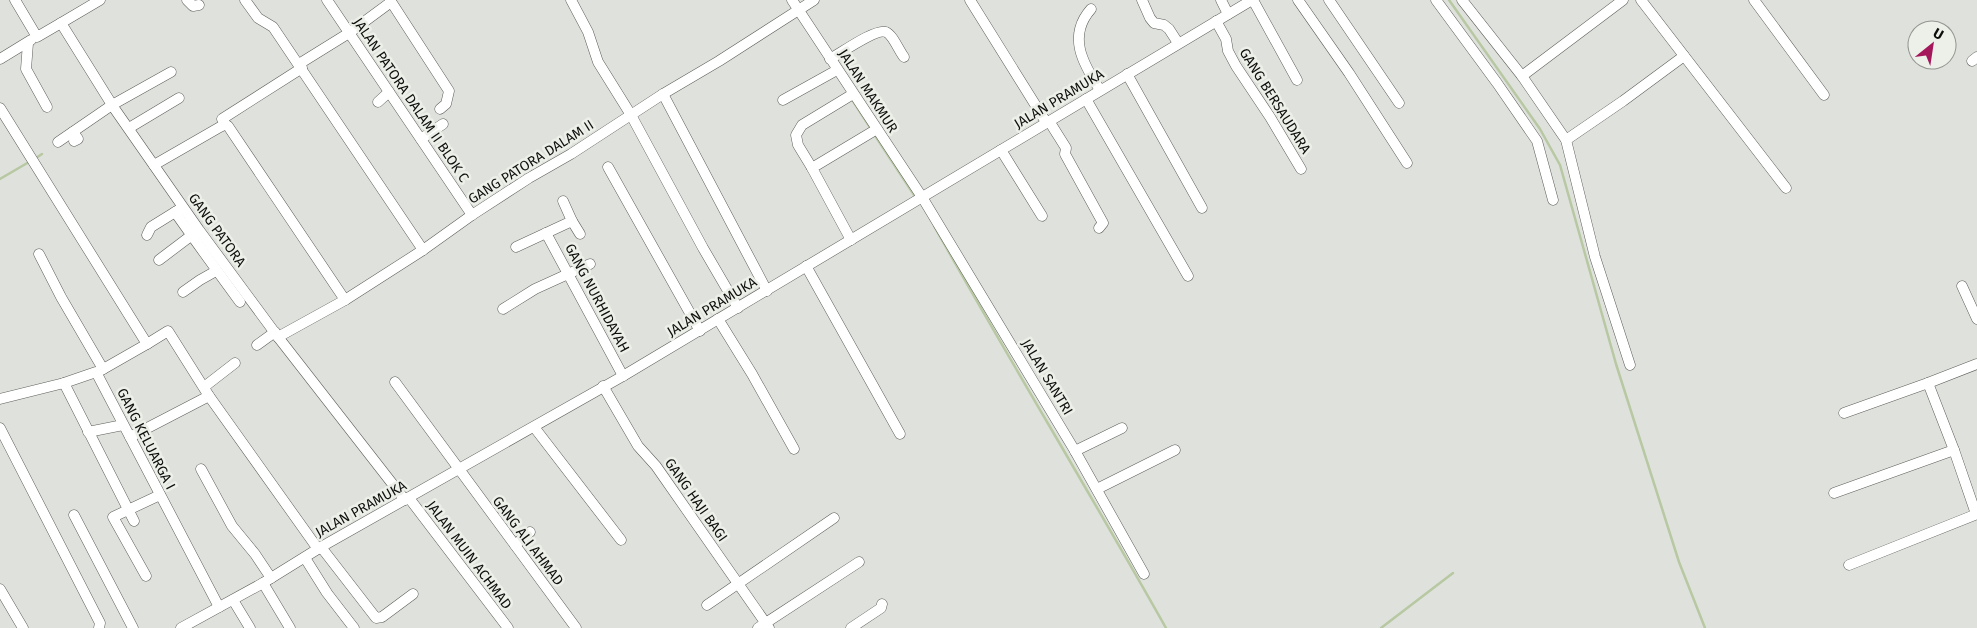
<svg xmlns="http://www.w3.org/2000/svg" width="1977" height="628" font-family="'Fira Sans',sans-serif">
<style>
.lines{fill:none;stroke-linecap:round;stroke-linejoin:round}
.stream{stroke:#b7c8a2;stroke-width:2.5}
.minor-casing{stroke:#5d5f5a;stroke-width:11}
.minor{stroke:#fff;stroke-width:10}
.labels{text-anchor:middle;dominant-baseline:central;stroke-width:5;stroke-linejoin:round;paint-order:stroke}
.street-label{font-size:14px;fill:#0e0f0d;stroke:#ecf0e9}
</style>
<rect width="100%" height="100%" fill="#dfe2dc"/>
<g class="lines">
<g class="stream">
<polyline points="1449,0 1540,129 1560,165 1616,364 1679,562 1705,628"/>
<polyline points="851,98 871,129"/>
<polyline points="874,134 916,198"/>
<polyline points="36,158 42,154"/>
<polyline points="0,179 29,162"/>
<path d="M 934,226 C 1010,361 1090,493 1166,628"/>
<polyline points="1381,628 1453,573"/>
</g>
<defs>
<g id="minor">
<polyline points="15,0 37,37 61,23 114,108 199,230 278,337 405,500"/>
<polyline points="187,0 193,6 199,5"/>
<polyline points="245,0 258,18 273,27 423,250"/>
<polyline points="327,0 472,215"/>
<polyline points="390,0 449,91 446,104 440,109"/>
<polyline points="571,0 588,32 598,62 631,115 703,248 738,308"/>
<polyline points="792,0 922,197 1075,451 1144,574"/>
<polyline points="970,0 1046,122"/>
<polyline points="1142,0 1150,18 1154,23 1164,25 1169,29 1178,43"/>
<polyline points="1221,0 1228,14"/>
<polyline points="1253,0 1297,80"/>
<polyline points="1298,0 1349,73 1407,163"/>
<polyline points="1329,0 1399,103"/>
<polyline points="1436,0 1497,83 1537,141 1553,200"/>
<polyline points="1462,0 1522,76 1566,140 1595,257 1630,365"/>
<polyline points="1641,0 1786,188"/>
<polyline points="1754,0 1824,95"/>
<path d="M 1091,9 C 1067,36 1083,64 1100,90"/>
<polyline points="1216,21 1226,39 1228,51 1236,66 1270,117 1301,169"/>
<polyline points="61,23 100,0"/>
<polyline points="28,43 26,69 47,107"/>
<polyline points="0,59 31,40"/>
<path d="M 830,59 C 841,53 876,28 886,32 C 893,35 899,51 904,57"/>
<polyline points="1972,61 1977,57"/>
<polyline points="299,64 349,33 391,2"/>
<polyline points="1127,74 1202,208"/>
<polyline points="1522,76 1623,0"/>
<polyline points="663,94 767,291"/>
<polyline points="1086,99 1188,276"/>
<polyline points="783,100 837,70"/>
<polyline points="378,102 389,92"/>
<polyline points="0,108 147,344 168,331 209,396 318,549"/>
<polyline points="1049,121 1066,148 1065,154 1103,223 1099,228"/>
<polyline points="226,125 222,119 302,68"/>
<polyline points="129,128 179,98"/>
<polyline points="73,132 78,139 74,141"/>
<polyline points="421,139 443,124"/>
<polyline points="1566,140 1623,101 1684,56"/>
<polyline points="58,142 112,105 171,72"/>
<polyline points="1001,150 1042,216"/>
<polyline points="154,165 220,127 224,125 228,126 345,300"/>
<polyline points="608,167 700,331"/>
<polyline points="812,168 798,145 796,135 802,125 853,94"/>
<path d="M 175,212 C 196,242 218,272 240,302"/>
<polyline points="572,221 580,234"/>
<polyline points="546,233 623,376"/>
<polyline points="147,235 151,227 180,209"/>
<polyline points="851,240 812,168 877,129"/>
<polyline points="516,247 572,221 563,201"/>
<polyline points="39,254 61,297 103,369"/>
<polyline points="159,260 196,232"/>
<polyline points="806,266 900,434"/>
<polyline points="1962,286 1977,319"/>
<polyline points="183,292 200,280 216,271"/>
<polyline points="503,309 535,289 590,264"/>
<polyline points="718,319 752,374 794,449"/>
<polyline points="278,337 345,300 423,250 472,215 529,178 571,154 663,94 719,61 814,0"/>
<polyline points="257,345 275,332"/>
<polyline points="98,372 147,344"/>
<polyline points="395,382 576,628"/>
<polyline points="64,383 134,521"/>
<polyline points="1928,383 1954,450 1976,514"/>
<polyline points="603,386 638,446 656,466 769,628"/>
<polyline points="204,387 235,363"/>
<polyline points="0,399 64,383 96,372 219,607"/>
<polyline points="1844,413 1928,383 1977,364"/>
<polyline points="534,427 621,540"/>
<polyline points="0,428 100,623 99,628"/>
<polyline points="88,432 123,425"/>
<polyline points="130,437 209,396"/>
<polyline points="1075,451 1122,428"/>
<polyline points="201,469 232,526 255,554 271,578"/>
<polyline points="1097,489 1175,450"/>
<polyline points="1834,493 1954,450"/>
<polyline points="409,498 508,628"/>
<polyline points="74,515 133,628"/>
<polyline points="515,545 530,532"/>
<polyline points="321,547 376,618 382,617 413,594"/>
<polyline points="305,558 327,593 354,628"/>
<polyline points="1849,565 1977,514"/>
<polyline points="146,576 113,517 160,495"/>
<polyline points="263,583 290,628"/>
<polyline points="0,589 23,628"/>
<polyline points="233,600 250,628"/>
<polyline points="707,605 834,518"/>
<polyline points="181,628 263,583 321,547 623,376 1252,0"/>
<polyline points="758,628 859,562"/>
<polyline points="851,628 881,608 882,604"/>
</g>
</defs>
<use href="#minor" class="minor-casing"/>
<use href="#minor" class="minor"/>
</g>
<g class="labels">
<g class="street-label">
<text transform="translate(868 91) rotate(57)">JALAN MAKMUR</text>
<text transform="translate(1059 99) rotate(-31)">JALAN PRAMUKA</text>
<text transform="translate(411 100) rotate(56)">JALAN PATORA DALAM II BLOK C</text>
<text transform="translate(1275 101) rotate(58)">GANG BERSAUDARA</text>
<text transform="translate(531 162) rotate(-32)">GANG PATORA DALAM II</text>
<text transform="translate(217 230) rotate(54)">GANG PATORA</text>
<text transform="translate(597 298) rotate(62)">GANG NURHIDAYAH</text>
<text transform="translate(712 307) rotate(-31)">JALAN PRAMUKA</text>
<text transform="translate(1047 377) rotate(59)">JALAN SANTRI</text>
<text transform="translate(146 439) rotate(63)">GANG KELUARGA I</text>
<text transform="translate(696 500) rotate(55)">GANG HAJI BAGI</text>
<text transform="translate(361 509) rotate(-29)">JALAN PRAMUKA</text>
<text transform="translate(528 541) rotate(53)">GANG ALI AHMAD</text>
<text transform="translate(469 555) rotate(53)">JALAN MUIN ACHMAD</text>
</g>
</g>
<g transform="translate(1932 45) rotate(30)"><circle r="24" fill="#ecf0e9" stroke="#939691"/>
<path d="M0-4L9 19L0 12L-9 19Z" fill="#a5175b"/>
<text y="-8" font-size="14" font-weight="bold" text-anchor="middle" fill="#0e0f0d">U</text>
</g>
</svg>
